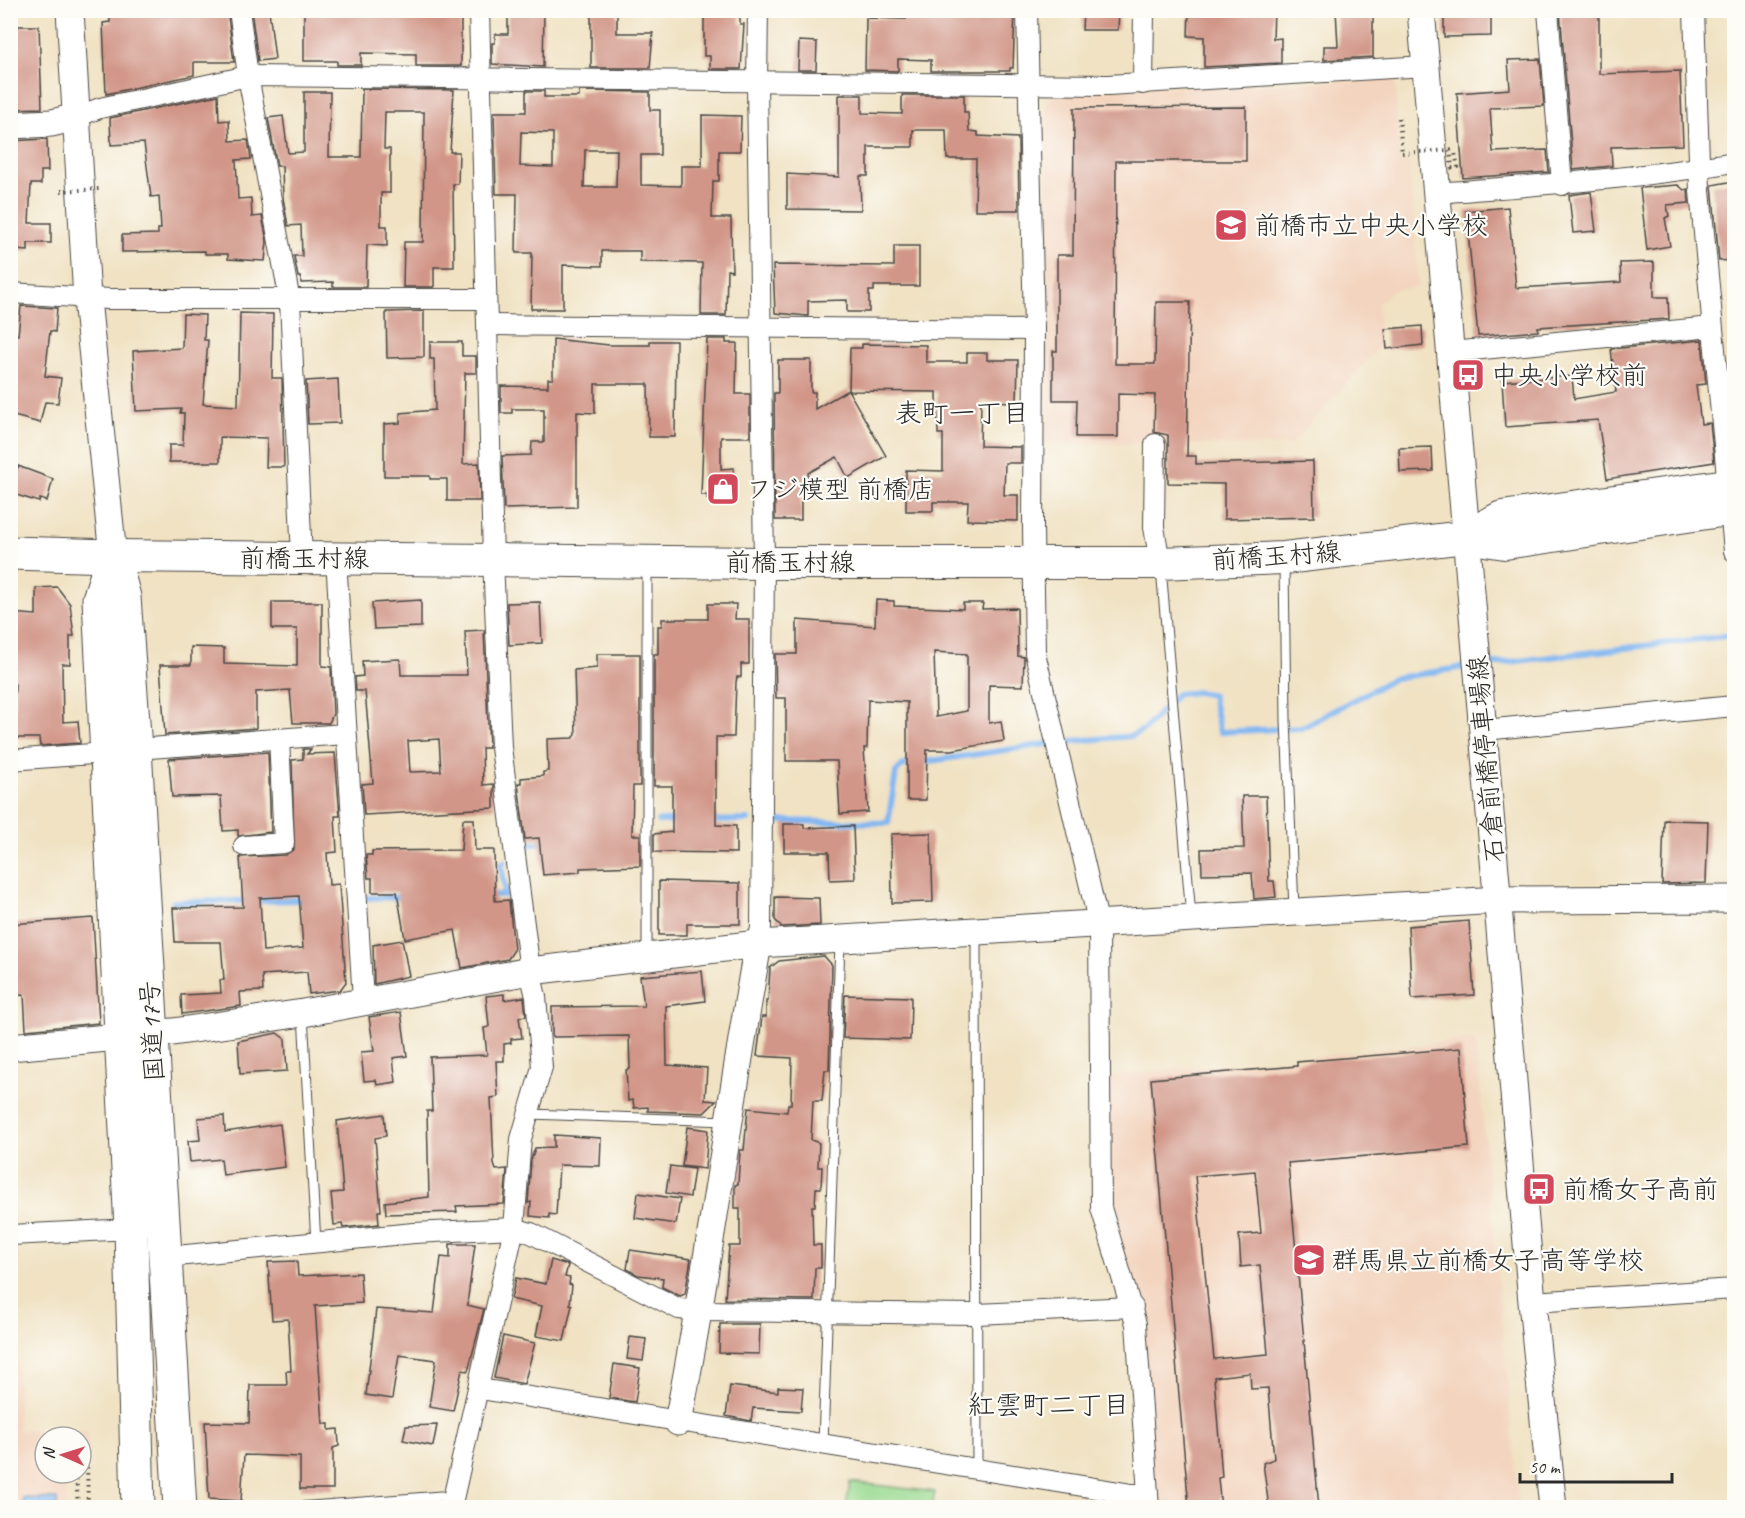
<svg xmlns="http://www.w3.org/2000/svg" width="1745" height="1518" font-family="Caveat,'Klee One',sans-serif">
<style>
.built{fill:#f3d4be}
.green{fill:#98d98f;stroke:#62825d;stroke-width:1.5}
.water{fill:#83b7f1;stroke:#57718e;stroke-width:1.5}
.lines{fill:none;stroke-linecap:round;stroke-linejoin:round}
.stream{stroke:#83b7f1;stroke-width:6}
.building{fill:#d19688;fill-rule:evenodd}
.lane-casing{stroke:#494642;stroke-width:11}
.street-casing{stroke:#494642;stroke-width:22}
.secondary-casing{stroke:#494642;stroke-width:29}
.primary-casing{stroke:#494642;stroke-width:34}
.highway-casing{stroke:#494642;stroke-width:35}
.path{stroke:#494642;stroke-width:4;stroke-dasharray:1.5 4.5;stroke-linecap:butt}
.lane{stroke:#fff;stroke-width:9}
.street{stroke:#fff;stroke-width:20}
.secondary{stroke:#fff;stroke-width:27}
.primary{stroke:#fff;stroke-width:32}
.highway{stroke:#fff;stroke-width:33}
.path-bridge{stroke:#494642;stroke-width:4;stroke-dasharray:1.5 4.5;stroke-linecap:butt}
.labels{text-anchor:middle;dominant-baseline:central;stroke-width:4.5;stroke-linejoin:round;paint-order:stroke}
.poi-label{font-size:26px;fill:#2b2b2b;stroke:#fdfcf7;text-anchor:start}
.street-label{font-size:26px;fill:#2b2b2b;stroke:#fdfcf7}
.neighbourhood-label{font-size:27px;fill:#2b2b2b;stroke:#fdfcf7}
</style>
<rect width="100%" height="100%" fill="#fdfcf7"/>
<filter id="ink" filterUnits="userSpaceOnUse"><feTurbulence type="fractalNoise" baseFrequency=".0167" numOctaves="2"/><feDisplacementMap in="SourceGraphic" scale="12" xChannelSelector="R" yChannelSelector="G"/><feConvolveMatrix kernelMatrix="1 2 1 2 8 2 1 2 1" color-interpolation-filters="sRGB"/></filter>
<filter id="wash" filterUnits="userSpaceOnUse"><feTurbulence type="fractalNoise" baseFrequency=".008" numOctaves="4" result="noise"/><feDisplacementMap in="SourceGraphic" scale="24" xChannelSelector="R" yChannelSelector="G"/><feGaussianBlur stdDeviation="1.35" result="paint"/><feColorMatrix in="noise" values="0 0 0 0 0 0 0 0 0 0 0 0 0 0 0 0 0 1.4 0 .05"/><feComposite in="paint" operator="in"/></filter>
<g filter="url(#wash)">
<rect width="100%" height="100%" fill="#f0e2c3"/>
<g class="built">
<polygon points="1395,79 1400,162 1409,162 1419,287 1392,290 1378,304 1379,347 1290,446 1047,443 1047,101 1060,90"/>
<polygon points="1471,1039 1476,1043 1519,1507 1153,1507 1140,1321 1109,1220 1102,1076 1285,1060"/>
<polygon points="10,1248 18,1248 18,1430 88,1431 89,1458 81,1458 81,1437 45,1437 45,1473 66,1473 67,1507 11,1507"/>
</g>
<polygon class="green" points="850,1482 935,1492 932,1507 846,1507"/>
<polygon class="water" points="23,1498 57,1499 57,1507 23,1507"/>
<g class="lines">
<g class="stream">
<polyline points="1485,665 1734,635"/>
<polyline points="658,821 679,821"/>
<polyline points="710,821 748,820"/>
<polyline points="772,821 888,823 896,772 903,765 1061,742 1132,736 1145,729 1177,694 1198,692 1212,695 1220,732 1301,728 1395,678 1472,666"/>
<polyline points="522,846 546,842"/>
<polyline points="488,895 506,895 501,865 504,862"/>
<polyline points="362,898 406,897"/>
<polyline points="174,902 306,900"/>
</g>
</g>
<g id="blocks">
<g class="building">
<polygon points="110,10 195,10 195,17 228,16 234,62 194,62 194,75 106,94 103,23 110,22"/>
<polygon points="251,10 269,10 275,59 258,61"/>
<polygon points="304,10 461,10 461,66 416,66 416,54 361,53 361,65 337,65 337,61 304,61"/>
<polygon points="536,10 544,12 543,67 492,64 492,43 495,43 495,34 508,34 508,12"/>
<polygon points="591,10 617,10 617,33 653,33 650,68 591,68"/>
<polygon points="704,10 740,10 740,24 744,24 741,69 710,69 710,56 704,56"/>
<polygon points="906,10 1015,10 1013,68 1010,68 1010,71 931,71 931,60 898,59 898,71 865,70 866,18 906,19"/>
<polygon points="1083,10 1119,10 1118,30 1082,30"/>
<polygon points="1189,10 1274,10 1273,39 1281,38 1281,63 1204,67 1204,37 1188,36"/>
<polygon points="1336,10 1373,10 1373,57 1324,60 1324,46 1338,46"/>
<polygon points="1444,10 1491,10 1491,36 1444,37"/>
<polygon points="1560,10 1599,10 1599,74 1680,71 1683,145 1611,147 1612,166 1573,170"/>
<polygon points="10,26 39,26 42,108 10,109"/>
<polygon points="799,41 817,42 816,70 798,70"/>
<polygon points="1540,59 1544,106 1490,108 1493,152 1547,150 1549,172 1463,178 1457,93 1510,89 1508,60"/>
<polygon points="362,89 454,90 450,152 459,152 458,184 453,184 454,267 434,267 434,287 403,287 404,242 423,242 424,112 385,112 384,149 390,149 390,193 381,193 381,226 387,226 387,246 367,245 366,287 333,287 333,282 301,283 301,277 298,277 294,256 302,256 301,225 288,226 283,198 282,166 277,166 268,118 283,116 288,153 304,152 304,92 330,92 329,157 361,157"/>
<path d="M 526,91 L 544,91 L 544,97 L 579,97 L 579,91 L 650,92 L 650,110 L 660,110 L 660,155 L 641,155 L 641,185 L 681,186 L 681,166 L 702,166 L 702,115 L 741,116 L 740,151 L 719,151 L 719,181 L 713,181 L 712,218 L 731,218 L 732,271 L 727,270 L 726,315 L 701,315 L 702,263 L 640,262 L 640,251 L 602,251 L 602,266 L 563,265 L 563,309 L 531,309 L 532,253 L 516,253 L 517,194 L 496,194 L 494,112 L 526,112 ZM 521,132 L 553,133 L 553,167 L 520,166 ZM 585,150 L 617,150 L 616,187 L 584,187 Z"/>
<polygon points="218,95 219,121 229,120 230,141 248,140 251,159 236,160 238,199 251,198 252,217 262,216 267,241 265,261 228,259 228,254 205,254 205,251 122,252 122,235 158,234 158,229 161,229 159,196 151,197 144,143 111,145 110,118"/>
<polygon points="839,95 862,95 862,113 902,114 902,95 964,95 964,112 968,112 969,131 978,132 978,136 1018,138 1019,210 975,210 976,159 947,159 946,130 913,130 913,147 868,147 868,176 860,176 861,210 787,209 787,174 839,177"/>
<polygon points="1246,107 1246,161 1116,161 1115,364 1155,364 1156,302 1190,302 1187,456 1196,456 1196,464 1313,461 1314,517 1224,519 1224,484 1168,483 1168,435 1154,432 1155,395 1118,394 1118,437 1076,437 1077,400 1053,400 1053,351 1057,351 1057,255 1073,255 1074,108"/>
<polygon points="47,139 48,171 41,171 41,184 31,184 29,223 51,223 51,243 28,243 28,251 15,250 15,200 10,199 10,141"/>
<polygon points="1734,181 1734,260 1719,261 1712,185"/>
<polygon points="1678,185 1684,190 1688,189 1689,203 1667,205 1669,216 1665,218 1670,246 1647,250 1640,188"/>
<polygon points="1591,192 1596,231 1573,233 1569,195"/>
<polygon points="1508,207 1516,288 1621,282 1620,263 1654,262 1654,297 1668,297 1669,319 1538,327 1538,331 1478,336 1466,211"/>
<polygon points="894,246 919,246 919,286 874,286 874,291 869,291 869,312 847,312 847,300 808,301 808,316 775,313 773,265 894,266"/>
<polygon points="21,306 57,308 55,332 50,331 45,376 61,378 58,403 45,402 40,423 10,415 10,334 18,335"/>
<polygon points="424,311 424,357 387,358 386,312"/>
<polygon points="240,313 273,314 272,378 282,378 284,467 266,467 267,438 220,437 220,462 169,462 169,445 183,445 184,413 180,413 181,409 136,411 133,351 182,348 183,314 205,315 204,340 208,340 203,404 238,406"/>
<polygon points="1422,326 1423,345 1387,349 1385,329"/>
<polygon points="553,339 609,345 650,345 650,341 676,341 675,437 649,437 648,384 595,384 595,413 577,412 577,507 504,509 502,456 531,455 532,442 544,442 544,409 512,409 512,413 501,413 501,386 548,387 548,379 553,379"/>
<polygon points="707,339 726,339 726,343 737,343 736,394 750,394 750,437 721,437 721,469 734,468 735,499 707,499 707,495 701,495"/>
<polygon points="1702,340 1706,384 1696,385 1701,424 1710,423 1714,462 1607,479 1598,420 1505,427 1502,381 1572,376 1574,399 1616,392 1611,349"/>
<polygon points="430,342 462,342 462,356 476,356 476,373 465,373 463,464 479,463 480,501 447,501 447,479 430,479 430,476 384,476 384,424 400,423 400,413 435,410 434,359 430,359"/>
<polygon points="862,344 926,345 926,362 967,362 967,353 987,353 987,360 1018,360 1017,402 981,401 980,446 1021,447 1021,463 1005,463 1004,495 1018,495 1018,521 967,520 968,502 933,502 933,511 906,511 906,470 943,471 943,434 938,434 937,392 849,391 850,348 862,348"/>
<polygon points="778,360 811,360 811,392 815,392 815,409 848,390 886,456 848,478 837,457 808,473 808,489 806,488 806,493 801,493 801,520 775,520 774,393 778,393"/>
<polygon points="338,379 340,423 308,424 306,381"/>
<polygon points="1432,447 1433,471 1400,472 1399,448"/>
<polygon points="18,466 53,479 47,501 40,499 39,502 10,493"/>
<polygon points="57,587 70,604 74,636 70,636 70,664 62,664 63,722 78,721 80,743 40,746 39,738 13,738 15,684 10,683 10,613 36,615 36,588"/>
<polygon points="421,600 421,627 374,629 372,603"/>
<path d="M 876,600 L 894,601 L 894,606 L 963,609 L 963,603 L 983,603 L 982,609 L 1017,608 L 1018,656 L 1024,657 L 1023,686 L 989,685 L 989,723 L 1001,721 L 1004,741 L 952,750 L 927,750 L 926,800 L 907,800 L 907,702 L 868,700 L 867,748 L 864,748 L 868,812 L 840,814 L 837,761 L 786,761 L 786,698 L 776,698 L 775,654 L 797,654 L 797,620 L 875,626 ZM 934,652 L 967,654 L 967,711 L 936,717 Z"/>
<polygon points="272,602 322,602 322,666 331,667 333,714 329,723 293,723 290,690 256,692 256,728 165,735 160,665 191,665 191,647 224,648 224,664 297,666 297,629 272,629"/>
<polygon points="540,602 542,643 509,645 507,603"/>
<polygon points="708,604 736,604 735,619 749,619 749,664 741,664 741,677 737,677 736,682 734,737 716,737 716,825 736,826 736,853 654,852 654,834 672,832 672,786 654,786 654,654 658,654 658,626 662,626 662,619 708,619"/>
<path d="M 484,630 L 489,748 L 482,748 L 483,785 L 494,784 L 494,808 L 364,815 L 362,784 L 373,783 L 365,691 L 356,691 L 355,677 L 363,676 L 362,661 L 400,659 L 401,675 L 467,675 L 465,631 ZM 439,739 L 441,771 L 410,772 L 408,741 Z"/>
<polygon points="597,654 640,654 640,786 633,786 632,835 640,835 640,866 580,868 580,872 543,875 539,838 525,839 518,783 521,783 521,778 543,776 543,772 548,771 547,739 573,738 576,735 574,670 597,668"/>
<path d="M 303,749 L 311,749 L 307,754 L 335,753 L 340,816 L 335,816 L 337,852 L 327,853 L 329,885 L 339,884 L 346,982 L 340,990 L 309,994 L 307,972 L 262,975 L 263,991 L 240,992 L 241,1006 L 182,1014 L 181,995 L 221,993 L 220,980 L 224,980 L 221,942 L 175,942 L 173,908 L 243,907 L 240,857 L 285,855 L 294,849 L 292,760 L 303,759 ZM 299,896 L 303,948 L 263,951 L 260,898 Z"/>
<polygon points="268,752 271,832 238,836 238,830 223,831 221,796 172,797 169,759"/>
<polygon points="1242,796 1266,796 1269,881 1274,881 1276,897 1254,899 1252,873 1202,874 1201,849 1244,848"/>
<polygon points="463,819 474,819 475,850 494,850 495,901 509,900 514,950 508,959 462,968 455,930 405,939 397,892 372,892 372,878 368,878 366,855 372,855 372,851 461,850"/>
<polygon points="1664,820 1708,821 1706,883 1662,884"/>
<polygon points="784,824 804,824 804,828 853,826 855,879 830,880 829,852 784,852"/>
<polygon points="931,833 933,902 892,903 891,834"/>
<polygon points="659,881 740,883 740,924 687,924 687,935 659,935"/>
<polygon points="775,897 819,898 820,925 782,927 775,920"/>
<polygon points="93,918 99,1023 26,1030 24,995 10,996 10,924"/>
<polygon points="1469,921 1474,995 1412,999 1408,926"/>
<polygon points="402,940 409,976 374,984 373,945"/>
<polygon points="824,956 832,965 829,1070 825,1070 822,1101 813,1101 811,1140 819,1143 818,1167 822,1167 821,1188 816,1188 815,1206 812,1206 813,1245 821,1245 821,1268 815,1268 814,1300 725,1299 729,1246 740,1246 740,1208 735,1208 735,1185 738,1184 740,1150 744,1150 748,1108 787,1112 788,1104 791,1104 792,1058 757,1056 762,1017 766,1017 766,1001 768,1001 770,968 779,961"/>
<polygon points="702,971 705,1001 666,1006 667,1065 707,1068 705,1100 716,1101 704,1113 648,1111 648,1107 634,1108 633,1100 628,1101 626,1070 630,1069 629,1036 552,1037 552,1007 644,1006 640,976"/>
<polygon points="504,994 504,1000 524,997 526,1016 519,1017 522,1038 511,1039 511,1043 504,1044 504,1061 496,1061 498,1097 491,1098 494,1164 496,1170 507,1169 504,1204 456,1206 457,1212 386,1214 385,1202 429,1197 427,1111 432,1111 430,1057 487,1055 484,1028 489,1027 486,996"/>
<polygon points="845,995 911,997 910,1040 843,1038"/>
<polygon points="401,1012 407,1056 393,1058 396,1082 377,1085 376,1080 364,1081 361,1052 374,1051 369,1017"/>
<polygon points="277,1033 285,1039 287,1071 240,1074 238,1041"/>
<path d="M 1461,1048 L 1469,1147 L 1288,1163 L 1319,1508 L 1269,1508 L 1263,1463 L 1274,1459 L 1268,1388 L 1251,1389 L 1250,1373 L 1214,1377 L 1222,1477 L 1218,1478 L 1221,1508 L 1189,1508 L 1151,1079 L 1297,1066 L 1297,1062 ZM 1255,1171 L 1261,1233 L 1239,1235 L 1241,1267 L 1260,1265 L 1268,1354 L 1214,1359 L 1195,1176 Z"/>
<polygon points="384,1114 386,1136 375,1138 381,1211 378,1211 379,1224 343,1228 342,1224 334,1225 331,1193 343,1192 337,1121"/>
<polygon points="224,1116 225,1132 280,1124 285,1167 223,1175 221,1159 190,1162 188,1141 200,1140 198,1118"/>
<polygon points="687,1127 708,1130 705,1169 682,1166"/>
<polygon points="554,1135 601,1138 600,1166 559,1165 556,1215 549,1214 549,1218 530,1216 531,1202 528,1203 531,1160 535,1148 554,1147"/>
<polygon points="670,1166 694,1169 690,1197 666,1193"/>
<polygon points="638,1193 680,1199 676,1224 635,1218"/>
<polygon points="450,1244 475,1244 467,1305 484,1309 468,1371 462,1370 453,1411 429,1407 436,1360 399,1355 392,1399 366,1395 376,1309 434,1313 441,1257 450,1258"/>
<polygon points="630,1250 691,1259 685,1294 680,1296 662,1287 663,1278 638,1275 627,1269"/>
<polygon points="551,1260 568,1265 565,1277 570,1278 569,1284 572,1285 570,1304 572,1305 564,1341 536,1336 542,1306 511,1299 516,1278 546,1284"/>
<polygon points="297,1261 298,1276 360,1273 362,1303 315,1306 323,1424 329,1424 329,1430 338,1429 339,1446 333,1448 333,1489 300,1489 300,1457 244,1455 241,1501 209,1499 205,1422 249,1423 250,1385 287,1385 286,1371 291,1371 288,1319 272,1320 268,1262"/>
<polygon points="720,1324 760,1324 759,1354 719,1353"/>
<polygon points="503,1336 535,1343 524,1384 494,1378"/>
<polygon points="630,1337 646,1339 643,1361 627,1359"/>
<polygon points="614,1364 640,1368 635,1402 609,1398"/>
<polygon points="730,1386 778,1392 778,1387 803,1388 801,1411 753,1408 751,1421 726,1416"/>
<polygon points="437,1425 433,1446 403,1440 406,1426"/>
</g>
</g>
</g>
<g filter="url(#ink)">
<use href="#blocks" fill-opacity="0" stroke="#494642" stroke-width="1.5"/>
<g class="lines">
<defs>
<g id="lane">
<polyline points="1284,563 1286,720 1294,909"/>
<polyline points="647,566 647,954"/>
<polyline points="1161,568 1191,916"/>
<polyline points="976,935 977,1469"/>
<polyline points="303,1015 316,1243"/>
<polyline points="529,1114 727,1121"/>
<polyline points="823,1444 840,942"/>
<polyline points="285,1508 441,1496 453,1501"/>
</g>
<g id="street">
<polyline points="239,10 248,76 290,301 302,558"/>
<polyline points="1027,10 1034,330 1033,528 1035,653 1099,925 1101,1208 1136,1324 1149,1508"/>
<polyline points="1548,10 1562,185"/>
<polyline points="1694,10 1700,191 1734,551"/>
<polyline points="1143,84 1144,10"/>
<polyline points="76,117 100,108 248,76 1108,85 1426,66"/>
<path d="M 1437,193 C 1536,185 1636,179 1734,162"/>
<polyline points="10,293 109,299 486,299"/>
<polyline points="487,325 1034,330"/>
<polyline points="1451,352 1712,327"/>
<polyline points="1155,444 1154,527 1160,563"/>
<polyline points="336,558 363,1001"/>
<polyline points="1484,730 1734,706"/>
<polyline points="135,749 346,734"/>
<polyline points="10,760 106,753"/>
<polyline points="244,846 284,843 279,738"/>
<polyline points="758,944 761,927 764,563 757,83 758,10"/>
<polyline points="10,1235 131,1229"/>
<polyline points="166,1257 414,1233 514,1228 531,1233 679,1309 700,1311 977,1314 1133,1307"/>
<polyline points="1532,1302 1734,1289"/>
<polyline points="480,1389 1132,1494 1148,1494"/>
<polyline points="451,1508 514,1228 521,1139 542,1067 536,997 530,971 501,747 493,559 479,10"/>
</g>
<g id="secondary">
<polyline points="70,10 87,299 113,556"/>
<polyline points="1421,10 1532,1302 1553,1508"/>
<polyline points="10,125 52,123 76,117"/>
<polyline points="10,1047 173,1032 303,1013 530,971 758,944 1499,900 1734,899"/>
<path d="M 678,1422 C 709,1264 730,1103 758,944"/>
</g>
<g id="primary">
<polyline points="1465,537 1502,517 1734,484"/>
<polyline points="113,556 764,563 1160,563 1284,558 1465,537 1505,543 1734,509"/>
</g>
<g id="highway">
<polyline points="10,553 113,556"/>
<polyline points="113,556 124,597 135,749 180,1508"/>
<polyline points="113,556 99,599 131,1229 138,1508"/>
</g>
</defs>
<use href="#lane" class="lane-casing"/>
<use href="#street" class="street-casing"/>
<use href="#secondary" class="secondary-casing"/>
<use href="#primary" class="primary-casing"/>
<use href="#highway" class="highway-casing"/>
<g class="path">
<polyline points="1399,118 1402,153"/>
<polyline points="81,1461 87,1461 88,1508"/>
<polyline points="76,1473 78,1508"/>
<polyline points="98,1508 99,1498"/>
</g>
<use href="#lane" class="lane"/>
<use href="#street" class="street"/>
<use href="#secondary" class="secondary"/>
<use href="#primary" class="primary"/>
<use href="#highway" class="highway"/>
<g class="path-bridge">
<polyline points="1402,153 1450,150 1452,168 1458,167 1455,153"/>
<polyline points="61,191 99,189"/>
</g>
</g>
</g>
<defs>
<symbol id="school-square" viewBox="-11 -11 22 22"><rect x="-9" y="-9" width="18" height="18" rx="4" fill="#d1495b" stroke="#fdfcf7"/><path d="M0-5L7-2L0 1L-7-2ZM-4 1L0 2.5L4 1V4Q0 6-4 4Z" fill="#fff"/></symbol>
<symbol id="bus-square" viewBox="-11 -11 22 22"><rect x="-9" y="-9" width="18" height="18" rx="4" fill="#d1495b" stroke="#fdfcf7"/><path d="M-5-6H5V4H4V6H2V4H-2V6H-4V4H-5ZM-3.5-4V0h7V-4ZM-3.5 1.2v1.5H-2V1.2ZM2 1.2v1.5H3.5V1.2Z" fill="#fff"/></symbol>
<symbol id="shop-square" viewBox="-11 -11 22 22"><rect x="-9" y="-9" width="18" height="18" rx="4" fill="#d1495b" stroke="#fdfcf7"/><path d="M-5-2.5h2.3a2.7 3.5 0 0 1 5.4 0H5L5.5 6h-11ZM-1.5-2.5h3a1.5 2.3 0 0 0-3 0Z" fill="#fff"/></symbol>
</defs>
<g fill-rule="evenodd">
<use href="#school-square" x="1212" y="206" width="38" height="38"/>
<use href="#bus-square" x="1449" y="356" width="38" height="38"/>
<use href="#shop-square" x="704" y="470" width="38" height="38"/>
<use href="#bus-square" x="1520" y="1170" width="38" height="38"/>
<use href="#school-square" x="1290" y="1241" width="38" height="38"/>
</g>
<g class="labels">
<g class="poi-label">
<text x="1254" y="225">前橋市立中央小学校</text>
<text x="1491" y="375">中央小学校前</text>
<text x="746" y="489">フジ模型 前橋店</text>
<text x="1562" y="1189">前橋女子高前</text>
<text x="1332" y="1260">群馬県立前橋女子高等学校</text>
</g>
<g class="street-label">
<text transform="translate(1276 556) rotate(-4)">前橋玉村線</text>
<text x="304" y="558">前橋玉村線</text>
<text x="790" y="562">前橋玉村線</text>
<text transform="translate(1486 759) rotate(-95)">石倉前橋停車場線</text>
<text transform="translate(152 1031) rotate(-93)">国道17号</text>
</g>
<g class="neighbourhood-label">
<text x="962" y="413">表町一丁目</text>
<text x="1049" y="1405">紅雲町二丁目</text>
</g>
</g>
<rect width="1745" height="1518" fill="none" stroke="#fdfcf7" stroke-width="36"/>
<g transform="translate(63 1455) rotate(273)"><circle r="28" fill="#fdfcf7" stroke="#a9a8a5" stroke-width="1.5"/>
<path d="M0-4.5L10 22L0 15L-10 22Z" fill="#d1495b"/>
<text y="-9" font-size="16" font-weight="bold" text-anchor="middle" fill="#2b2b2b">N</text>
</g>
<path d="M1520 1473v9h152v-9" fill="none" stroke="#2b2b2b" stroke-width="3"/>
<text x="1529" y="1473" font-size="18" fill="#2b2b2b" stroke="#fdfcf7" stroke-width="4.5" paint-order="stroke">50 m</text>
</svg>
